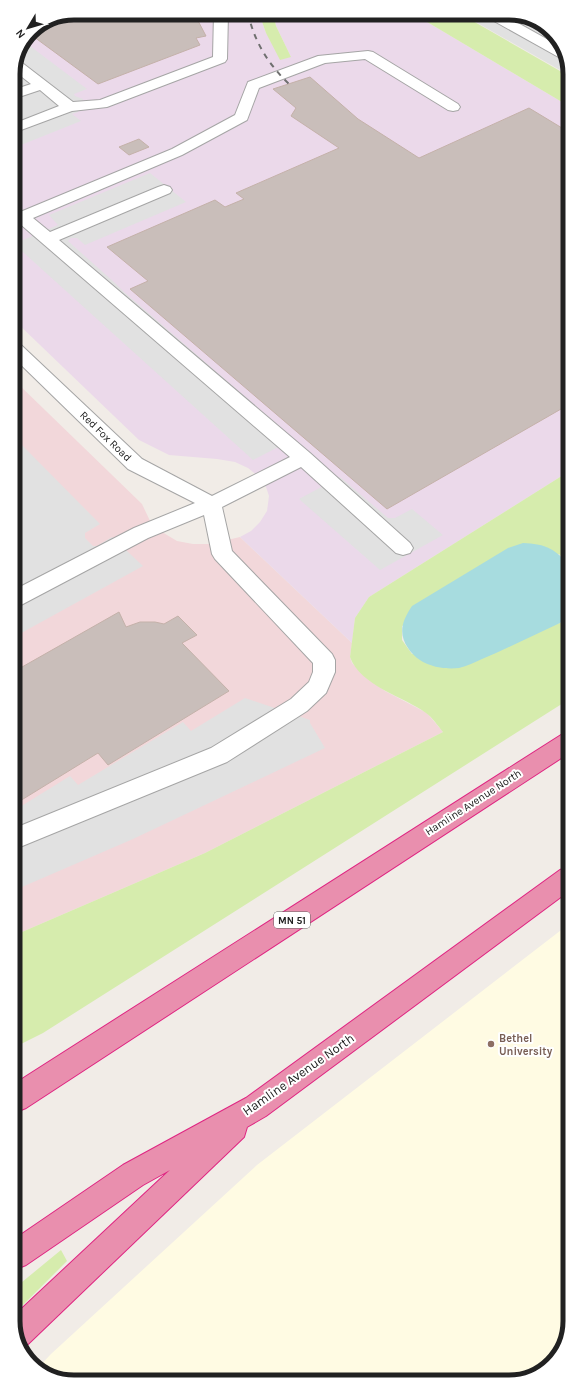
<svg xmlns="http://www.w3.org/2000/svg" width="583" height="1395" viewBox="0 0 583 1395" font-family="Karla,sans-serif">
<rect width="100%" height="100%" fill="#f1ece7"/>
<!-- commercial -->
<path fill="#f2d7da" d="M 14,380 L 142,504 L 151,523 L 162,532 L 177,541 L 193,544 L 210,544 L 240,537 L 352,643 L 350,657 L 352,663 L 366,677 L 385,691 L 427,713 L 443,732 L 205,853 L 15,935 Z"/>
<!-- industrial -->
<path fill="#ebd9ea" d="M 74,13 L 259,13 L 266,33 L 291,57 L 276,26 L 273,13 L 412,13 L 567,105 L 568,472 L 369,597 L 355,618 L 352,643 L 240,537 L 251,531 L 260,522 L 267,511 L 269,496 L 266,487 L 259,477 L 248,468 L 235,462 L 217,459 L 169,455 L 139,440 L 14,320 L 13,71 L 31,31 Z"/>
<!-- education -->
<path fill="#fffbe3" d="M 569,924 L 570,1321 L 557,1358 L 528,1379 L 70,1382 L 37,1369 L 51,1354 L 257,1165 Z"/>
<!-- grass -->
<path fill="#d6ecad" d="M 259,13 L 273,13 L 276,26 L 291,57 L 280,60 L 266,33 Z
M 412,13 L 459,13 L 567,75 L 567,105 Z
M 568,472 L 568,563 L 559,554 L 402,626 L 402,640 L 412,654 L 560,623 L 568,617 L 568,700 L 43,1033 L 15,1047 L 15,935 L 205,853 L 443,732 C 438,726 432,717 426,713 C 405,697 360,686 350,657 L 355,618 L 369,597 Z
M 61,1250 L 67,1261 L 16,1312 L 16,1287 Z"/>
<!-- parking -->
<path fill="#e1e1e1" d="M 460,13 L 513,13 L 546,26 L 554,36 L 552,38 L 557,41 L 567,55 L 567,74 Z
M 26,43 L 87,89 L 74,94 L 75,96 L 83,99 L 78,112 L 72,114 L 81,121 L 16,147 L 13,145 L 13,71 Z
M 150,173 L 186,202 L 85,245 L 77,238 L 71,238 L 68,241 L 115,283 L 124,292 L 294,439 L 253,460 L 14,244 L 58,225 L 49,215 Z
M 14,437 L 100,524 L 85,533 L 85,538 L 93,546 L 97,546 L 112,537 L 143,566 L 14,637 Z
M 340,477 L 388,518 L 395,518 L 412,509 L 443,535 L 380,570 L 299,499 Z
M 245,698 L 310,720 L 310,723 L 325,748 L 133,839 L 15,890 L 15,810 L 70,776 L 78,785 L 183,722 L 191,731 Z"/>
<!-- water -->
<path fill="#a7dcdf" d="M 523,543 C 545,544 553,548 568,563 L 568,617 L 560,623 C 534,635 508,648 482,659 C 475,662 467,666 459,668 C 440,670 419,665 408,648 C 398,633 402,621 412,606 L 508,548 Z"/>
<!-- building -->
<path fill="#c9beba" stroke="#c4b1a9" d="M 74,13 L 206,13 L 195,15 L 206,36 L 196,38 L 200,45 L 98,84 L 30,34 L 31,31 Z
M 310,77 L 358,119 L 419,158 L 529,108 L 567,131 L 568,405 L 387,509 L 130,289 L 148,281 L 107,247 L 215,200 L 225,207 L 244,199 L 236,193 L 339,148 L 291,116 L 296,108 L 273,89 Z
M 139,139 L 149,147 L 129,155 L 119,147 Z
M 119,612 L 126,627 L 140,622 L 155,622 L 164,624 L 178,616 L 197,635 L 182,643 L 229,691 L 108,765 L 98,753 L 15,804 L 15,671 Z"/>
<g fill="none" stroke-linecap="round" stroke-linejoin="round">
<defs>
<path id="minor" d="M 214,13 L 228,13 L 227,59 L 225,62 L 107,107 L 72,111 L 13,133 L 13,124 L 59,106 L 40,90 L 13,99 L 13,90 L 31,84 L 13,70 L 17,61 L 21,62 L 73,102 L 100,100 L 213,57 Z
M 483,13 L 500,13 L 561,47 L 567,55 L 567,60 L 562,59 L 485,16 Z
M 368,51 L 373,52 L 458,104 L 460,107 L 458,110 L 453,111 L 448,110 L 365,59 L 325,63 L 259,88 L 247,120 L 182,155 L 33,218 L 50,232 L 158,187 L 164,185 L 170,187 L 172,190 L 170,193 L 59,240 L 310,453 L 410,543 L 413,548 L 410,553 L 403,555 L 396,553 L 301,467 L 222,507 L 232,551 L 332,654 L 335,660 L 335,672 L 326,693 L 307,711 L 227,762 L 15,849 L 15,828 L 211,748 L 291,699 L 309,682 L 313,672 L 313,663 L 215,559 L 212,554 L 204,515 L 148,538 L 21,605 L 14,608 L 14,590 L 134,528 L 195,503 L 128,469 L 14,358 L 14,342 L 20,344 L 142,459 L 212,496 L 290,457 L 19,223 L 13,225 L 13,215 L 172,149 L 235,115 L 248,82 L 318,56 Z"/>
<path id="highway" d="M 569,732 L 569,753 L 26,1108 L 16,1112 L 16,1083 L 25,1077 L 561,735 Z
M 569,867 L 569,891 L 266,1116 L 247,1127 L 244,1137 L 27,1345 L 21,1347 L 16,1340 L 16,1314 L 170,1170 L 143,1185 L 26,1265 L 16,1269 L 16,1238 L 123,1165 L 246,1098 L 560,870 Z"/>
</defs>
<!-- minor casing -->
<use href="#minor" stroke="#a5a5a5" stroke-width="2"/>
<!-- highway casing -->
<use href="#highway" stroke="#df2582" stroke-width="2"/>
<!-- minor -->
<use href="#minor" fill="#fff" fill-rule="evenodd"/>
<!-- highway -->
<use href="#highway" fill="#e98fae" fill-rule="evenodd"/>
<!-- rail -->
<path stroke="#6f6f6f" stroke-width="2" stroke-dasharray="5.5 5.5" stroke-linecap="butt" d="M 248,13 C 254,41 268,64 289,84"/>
</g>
<!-- markers -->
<circle fill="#8d6e63" stroke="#fff" stroke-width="1.5" cx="491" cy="1044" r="4"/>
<g text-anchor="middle" stroke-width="4" stroke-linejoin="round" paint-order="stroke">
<!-- shield labels -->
<rect fill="#fff" stroke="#646464" stroke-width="1" x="274" y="912" width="36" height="16" rx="3"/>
<g font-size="10" font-weight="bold" fill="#212121">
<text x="292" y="924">MN 51</text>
</g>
<!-- street labels -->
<g font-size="11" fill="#212121" stroke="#fff">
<text transform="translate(106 436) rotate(44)" y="4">Red Fox Road</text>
<text transform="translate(473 802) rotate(-33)" y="4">Hamline Avenue North</text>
</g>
<!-- education labels -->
<g font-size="11" font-weight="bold" fill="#785e54" stroke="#fff" text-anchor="start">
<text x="499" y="1042">Bethel<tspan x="499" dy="13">University</tspan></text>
</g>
<!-- near-street labels -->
<g font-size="13" fill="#212121" stroke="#fff">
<text transform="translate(298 1074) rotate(-35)" y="5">Hamline Avenue North</text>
</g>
</g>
<!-- crop -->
<path d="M0 0H583V1395H0ZM74 20H509A54 54 0 0 1 563 74V1321A54 54 0 0 1 509 1375H74A54 54 0 0 1 20 1321V74A54 54 0 0 1 74 20Z" fill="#fff" fill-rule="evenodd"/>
<path fill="none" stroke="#212121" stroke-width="5" d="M74 20H509A54 54 0 0 1 563 74V1321A54 54 0 0 1 509 1375H74A54 54 0 0 1 20 1321V74A54 54 0 0 1 74 20Z"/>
<!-- north arrow -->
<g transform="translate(28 28) rotate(232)" stroke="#ffffff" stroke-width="3" paint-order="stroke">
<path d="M0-3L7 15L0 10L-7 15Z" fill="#212121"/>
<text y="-6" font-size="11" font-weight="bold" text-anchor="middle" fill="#212121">N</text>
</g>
</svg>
